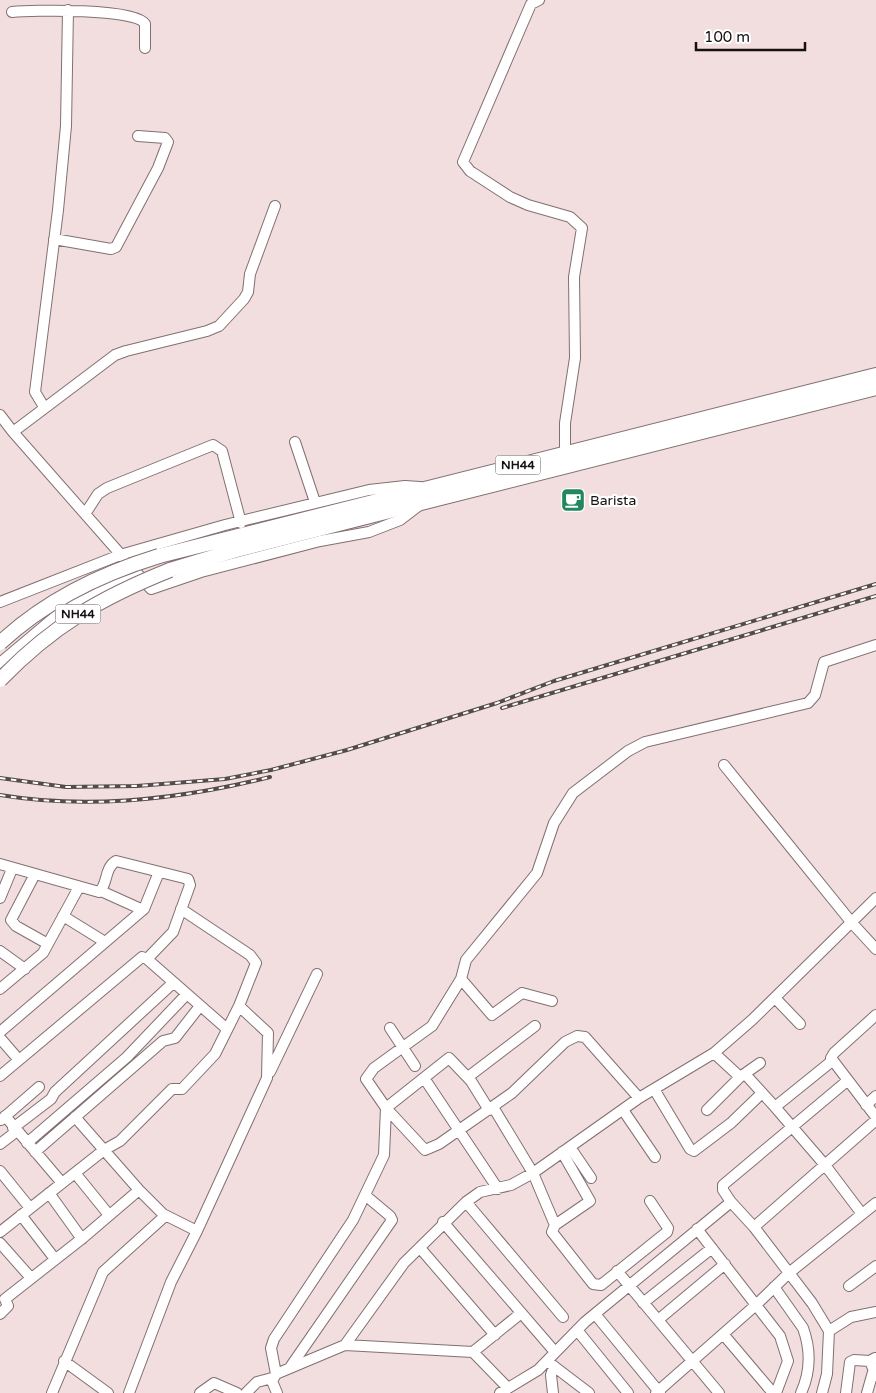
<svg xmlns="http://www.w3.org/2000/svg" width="876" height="1393" viewBox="0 0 876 1393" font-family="'Varela Round',sans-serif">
<rect width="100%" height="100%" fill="#f2dede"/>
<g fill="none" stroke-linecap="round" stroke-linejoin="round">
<defs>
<path id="minor" d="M 539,0 L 531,4 L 463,162 L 470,171 L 510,197 L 528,205 L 570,217 L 582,228 L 574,277 L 575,358 L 565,423 L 565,453
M 12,12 C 32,10 137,8 145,24 L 145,48
M 54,239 L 111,249 L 116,247 L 158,168 L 168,142 L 165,138 L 138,136
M 44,407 L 35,392 L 58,210 L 66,126 L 68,10
M 0,415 L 13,432 L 151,589 L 201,572 L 320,541 L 369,532 L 400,520 L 421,504
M 13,432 L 115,355 L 126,351 L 207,331 L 219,326 L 244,299 L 248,292 L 250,274 L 275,206
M 295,442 L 315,502
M 85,514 L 98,494 L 107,488 L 213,445 L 222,451 L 241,523
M 0,602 L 120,555 L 225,525 L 369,490 L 405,486 L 420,487
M 0,663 L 69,605 L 135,572
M 724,765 L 852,923 L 876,949
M 0,864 L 99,892 C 108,885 104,868 116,861 L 188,879 L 190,885 L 173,932 L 147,959
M 35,874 L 11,920 L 16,926 L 48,944
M 101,891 L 143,910
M 0,898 L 12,869
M 63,916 L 105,942
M 0,951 L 25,969
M 461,979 L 432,1026 L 374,1068 L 366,1079 L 386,1108 L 425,1150 L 439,1144 L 512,1093 L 565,1042 L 577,1036 L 585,1037 L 639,1098
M 0,989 L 43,953 L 79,887
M 775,998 L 800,1024
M 552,1001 L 522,993 L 492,1015 L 461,979 L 466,960 L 537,873 L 554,823 L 573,793 L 628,751 L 645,742 L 808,703 L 815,695 L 824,662 L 876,645
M 876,1015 L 834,1053 L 831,1058 L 876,1117
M 390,1028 L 415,1066
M 0,1032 L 144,909 L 159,872
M 0,1038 L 19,1060
M 714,1053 L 740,1077
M 832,1061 L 775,1107 L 825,1165 L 862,1214
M 270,1072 L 317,974
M 745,1074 L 775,1107
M 0,1076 L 142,957 L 147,959 L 227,1029
M 468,1077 L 535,1026
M 424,1078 L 498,1189
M 654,1089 L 690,1149 L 694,1151 L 731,1123 L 762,1093
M 866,1105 L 876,1096
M 493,1107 L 533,1173 L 555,1225 L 552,1232 L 593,1284 L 601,1285 L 667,1232 L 668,1228 L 650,1201
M 623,1110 L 655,1157
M 707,1110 L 740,1077 L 760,1063
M 5,1116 L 62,1183
M 1,1120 L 39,1087
M 13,1128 L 51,1099 L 55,1092 L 173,983
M 27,1143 L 127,1057 L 186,995
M 0,1144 L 17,1131
M 570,1147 L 591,1178
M 35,1152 L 163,1041 L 175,1038 L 200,1006
M 0,1171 L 30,1208
M 75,1173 L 109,1215
M 139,1190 L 163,1214 L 197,1231
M 49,1193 L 82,1239
M 466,1202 L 563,1317
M 731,1202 L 754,1227
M 21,1215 L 55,1259
M 443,1222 L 555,1352
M 555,1225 L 590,1201 L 562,1152
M 697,1229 L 780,1336 L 788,1361 L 776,1393
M 0,1232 L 104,1150 L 120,1141 L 172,1089 L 182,1089 L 215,1054 L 239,1006 L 256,963 L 250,955 L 181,909
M 0,1243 L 31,1278
M 420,1248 L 495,1335
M 617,1271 L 719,1393
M 849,1286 L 876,1266
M 774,1287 L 803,1328 C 811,1350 811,1371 801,1393
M 643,1303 L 712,1248
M 0,1314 L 8,1306 L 5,1299 L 84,1237 L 139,1190 L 75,1117
M 595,1314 L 660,1393
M 658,1320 L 725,1264
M 577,1330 L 628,1393
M 829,1331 L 851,1317 L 876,1312
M 723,1334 L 773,1393
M 345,1345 L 404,1263 L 466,1202 L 480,1192 L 511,1185 L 533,1173 L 639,1098 L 714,1053 L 752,1020 L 876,898
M 473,1352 L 520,1314
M 875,1358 L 870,1361 L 876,1376
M 64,1361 L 108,1393
M 547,1361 L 589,1393
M 291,1366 L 392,1220 L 390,1216 L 365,1195
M 276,1374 L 271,1348 L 274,1339 L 353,1220 L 384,1155 L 386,1108 L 449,1058 L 471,1081 L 489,1110
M 52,1393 L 103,1272 L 165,1216
M 129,1393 L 171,1282 L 197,1231 L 267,1078 L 268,1033 L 239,1006
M 200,1393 L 214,1383 L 237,1393
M 246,1393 L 257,1382 L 272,1378
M 277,1393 L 272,1381 L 276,1374 L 345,1345 L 473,1352 L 508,1388
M 500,1393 L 538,1370 L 585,1322 L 731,1202 L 723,1190 L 723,1185 L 847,1081
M 553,1393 L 551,1375 L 554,1366
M 656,1393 L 757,1304 L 789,1273 L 876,1203
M 822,1393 L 827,1374 L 829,1331 L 812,1303 L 754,1227 L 876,1120
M 846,1393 L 850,1362 L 854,1360 L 870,1361
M 867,1393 L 873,1372"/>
<path id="highway" d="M 159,556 L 876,375
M 170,570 L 233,551 L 425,502 L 876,388"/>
</defs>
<!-- minor casing -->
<use href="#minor" stroke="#827071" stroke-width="12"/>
<!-- highway casing -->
<use href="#highway" stroke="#827071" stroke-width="16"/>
<!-- minor -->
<use href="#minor" stroke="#fff" stroke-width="10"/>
<!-- highway -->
<use href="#highway" stroke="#fff" stroke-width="14"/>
<defs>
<path id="rail" d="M 502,708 L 876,596
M 0,778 L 66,787 L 137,786 L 225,779 L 271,770 L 347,750 L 497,703 L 554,681 L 876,584
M 0,795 C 90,810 182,799 270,777"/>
</defs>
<!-- rail casing -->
<use href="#rail" stroke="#554b4b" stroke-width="4"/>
<!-- rail -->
<use href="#rail" stroke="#fff" stroke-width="2" stroke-dasharray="5.5" stroke-linecap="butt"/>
<defs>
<path id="highway-bridge" d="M 0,643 C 45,601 100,574 159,556
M 0,680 C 52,626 100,598 170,570"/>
</defs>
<!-- highway-bridge casing -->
<use href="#highway-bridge" stroke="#827071" stroke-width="16" stroke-linecap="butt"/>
<!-- highway-bridge -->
<use href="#highway-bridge" stroke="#fff" stroke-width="14"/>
</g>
<!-- icons -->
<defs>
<symbol id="cafe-square" viewBox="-11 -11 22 22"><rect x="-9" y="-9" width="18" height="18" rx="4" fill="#22865f" stroke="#fff"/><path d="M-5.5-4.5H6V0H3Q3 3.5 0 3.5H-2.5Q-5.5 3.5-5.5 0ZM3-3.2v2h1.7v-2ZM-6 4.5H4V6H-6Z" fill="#fff"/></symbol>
</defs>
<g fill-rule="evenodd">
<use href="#cafe-square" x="559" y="486" width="28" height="28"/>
</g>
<g text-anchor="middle" stroke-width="4.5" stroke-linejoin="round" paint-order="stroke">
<!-- shield labels -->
<g fill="#fff" stroke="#5d5858" stroke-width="1">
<rect x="495.5" y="455.5" width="45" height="19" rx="4"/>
<rect x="55.5" y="604.5" width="45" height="19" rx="4"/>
</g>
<g font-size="12" font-weight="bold" fill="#171011">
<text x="518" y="469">NH44</text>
<text x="78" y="618">NH44</text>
</g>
<!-- poi labels -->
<g font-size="14" fill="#171011" stroke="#fff" text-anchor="start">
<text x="590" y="505">Barista</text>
</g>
</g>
<!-- scale -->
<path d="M696 42v8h109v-8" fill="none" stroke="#171011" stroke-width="2.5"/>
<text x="704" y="42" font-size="15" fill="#171011" stroke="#ffffff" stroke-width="4" paint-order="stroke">100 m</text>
</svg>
